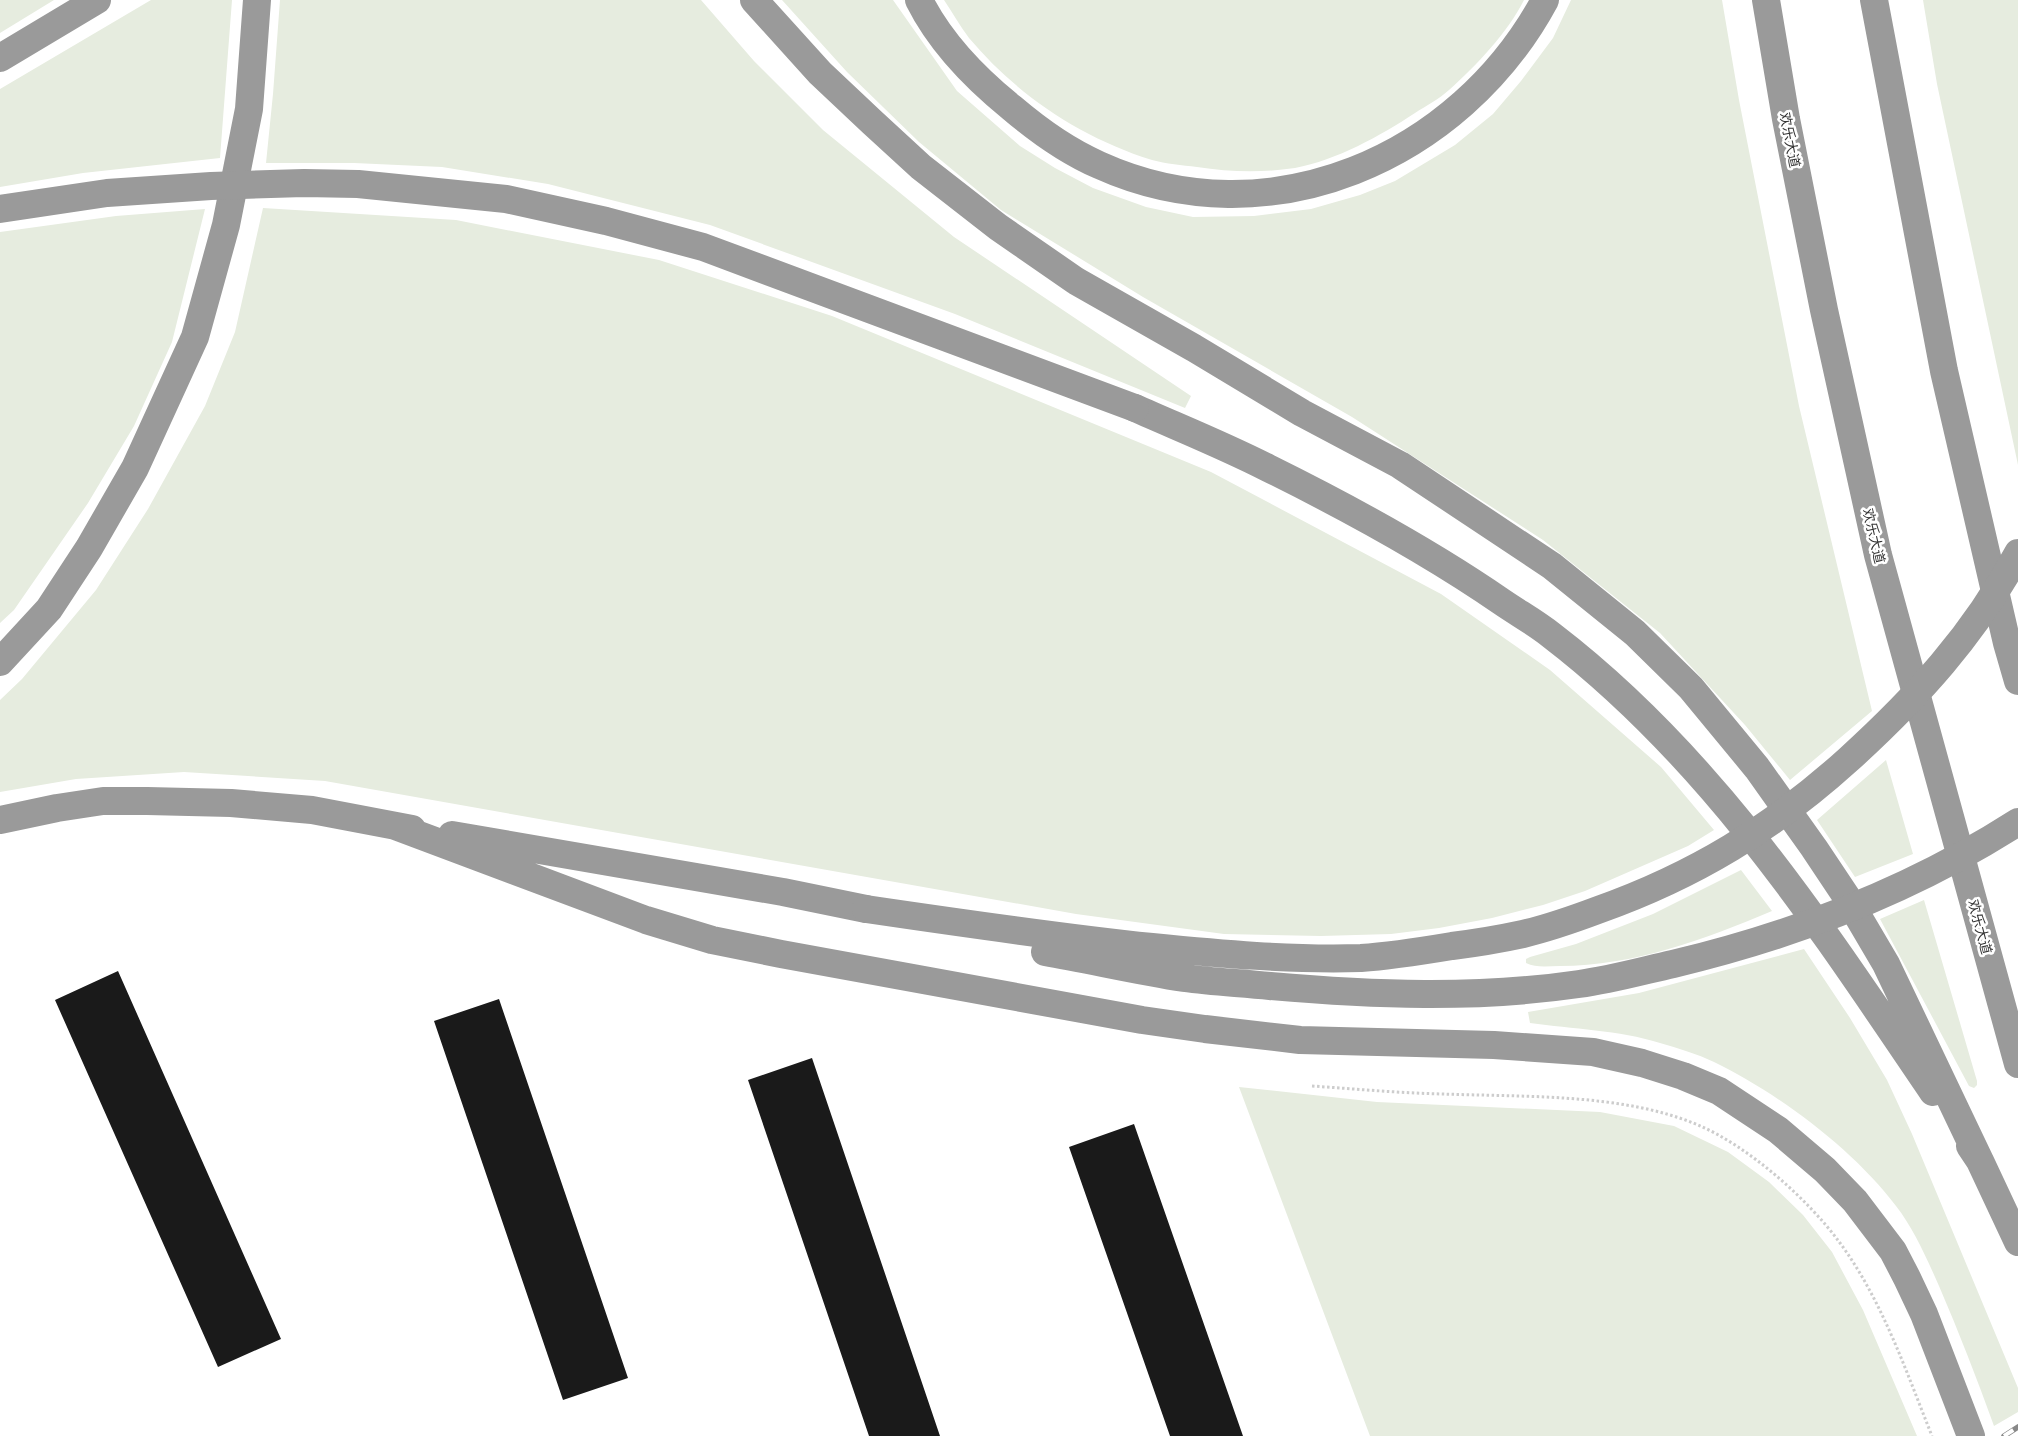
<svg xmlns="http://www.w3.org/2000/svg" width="2018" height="1436" viewBox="0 0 2018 1436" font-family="Helvetica,'Noto Sans SC',sans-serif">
<rect width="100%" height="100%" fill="#fff"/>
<!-- green -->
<path fill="#e6ecdf" d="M 0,0 L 54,0 L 0,33 Z
M 151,0 L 232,0 L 220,158 L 83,173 L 0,187 L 0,89 Z
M 280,0 L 701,0 L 754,61 L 823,130 L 954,237 L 1191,396 L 1185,408 L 955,314 L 710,225 L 548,184 L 442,167 L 354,163 L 266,163 L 273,94 Z
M 782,0 L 893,0 L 957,91 L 1020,146 L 1055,168 L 1093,188 L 1146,207 L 1193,217 L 1254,216 L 1311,209 L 1360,195 L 1395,181 L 1455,145 L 1493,114 L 1521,81 L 1553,38 L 1571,0 L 1722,0 L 1739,100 L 1799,406 L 1872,711 L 1790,780 L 1745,725 L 1660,633 L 1543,540 L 1352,417 L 1143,297 L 1001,210 L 919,142 L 847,72 Z
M 944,0 L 1524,0 C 1508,32 1476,66 1449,90 C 1439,99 1426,106 1415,113 C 1380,136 1337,160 1295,168 C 1262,173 1229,172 1197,167 C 1182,165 1166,164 1152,160 C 1080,137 1018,96 969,38 C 960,26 952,12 944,0 Z
M 1923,0 L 2018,0 L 2018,465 L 1937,84 Z
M 263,208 L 456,220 L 659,260 L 832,316 L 1211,472 L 1441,594 L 1550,670 L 1661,767 L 1714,830 L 1688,846 L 1585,891 L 1543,905 L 1492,918 L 1439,928 L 1391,934 L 1321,936 L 1224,934 L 1076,914 L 325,781 L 184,772 L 76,779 L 0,792 L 0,700 L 22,679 L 96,590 L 148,509 L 205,406 L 235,332 Z
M 205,209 L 172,342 L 134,426 L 88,503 L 14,610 L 0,623 L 0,232 L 116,216 Z
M 1886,760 L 1913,854 L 1855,877 L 1817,820 Z
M 1741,870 L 1772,911 C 1705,939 1634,966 1560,966 C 1548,966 1536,968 1526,963 L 1526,959 L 1530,957 L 1576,944 L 1653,914 Z
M 1924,900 L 1977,1081 L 1977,1085 L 1974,1088 L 1969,1086 L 1880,919 Z
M 1804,949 L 1850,1018 L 1887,1080 L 1912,1134 L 2018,1388 L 2018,1412 L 1994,1426 C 1977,1379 1959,1332 1939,1286 C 1927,1259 1914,1229 1896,1206 C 1853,1149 1778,1093 1714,1062 C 1697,1054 1678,1048 1660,1043 C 1619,1030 1572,1029 1530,1023 L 1528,1012 L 1639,993 Z
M 1239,1087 L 1377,1102 L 1600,1112 L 1674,1126 L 1728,1152 L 1769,1182 L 1803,1215 L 1832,1252 L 1863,1310 L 1917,1436 L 1370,1436 Z"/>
<!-- building -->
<path fill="#1a1a1a" d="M 118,971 L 281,1339 L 218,1367 L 55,1000 Z
M 499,999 L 628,1378 L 563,1400 L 434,1021 Z
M 812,1058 L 940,1436 L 869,1436 L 748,1080 Z
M 1134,1124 L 1243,1436 L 1170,1436 L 1069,1147 Z"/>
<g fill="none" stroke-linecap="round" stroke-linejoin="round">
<!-- path -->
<path stroke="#cdcdcd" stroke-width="3" stroke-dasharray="2.5 2.5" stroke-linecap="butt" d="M 1312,1086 C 1356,1089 1399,1093 1443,1094 C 1523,1097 1623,1093 1698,1125 C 1748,1146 1808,1199 1840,1243 C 1882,1300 1906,1371 1932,1436"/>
<!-- highway -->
<path stroke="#9a9a9a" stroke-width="28" d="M 754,0 L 820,73 L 872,122 L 921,167 L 998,227 L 1076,281 L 1194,348 L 1302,413 L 1400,465 L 1552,566 L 1635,633 L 1691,688 L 1757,768 L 1814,848 L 1846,896 L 1886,964 L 1980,1161
M 919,0 C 940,42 976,79 1012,108 C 1039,131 1067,151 1099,165 C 1269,242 1460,158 1545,0
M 1766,0 L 1786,119 L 1824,310 L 1878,555 L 2018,1064
M 1874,0 L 1944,371 L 2007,643 L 2018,681
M 0,58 L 97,0
M 1135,408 C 1180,428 1225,446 1268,468 C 1349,508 1428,551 1502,602 C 1518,613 1536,623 1551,635 C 1713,759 1820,926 1933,1092
M 0,662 L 49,609 L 89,548 L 135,468 L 195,337 L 226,225 L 249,109 L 257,0
M 0,820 L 57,808 L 103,801 L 147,801 L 231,803 L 312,810 L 412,829
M 395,826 L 646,920 L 712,940 L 781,954 L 1142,1020 L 1205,1029 L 1300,1040 L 1494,1045 L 1593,1052 L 1642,1063 L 1683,1076 L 1719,1091 L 1778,1130 L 1825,1170 L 1855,1201 L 1893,1251 L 1907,1278 L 1924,1314 L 1971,1436
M 452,835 L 783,892 L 866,909
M 1970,1146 L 1980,1161 L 2018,1242"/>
<defs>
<path id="rail" d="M 2004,1436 L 2018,1427"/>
</defs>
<!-- rail casing -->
<use href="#rail" stroke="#888" stroke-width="5.5"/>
<!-- rail -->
<use href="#rail" stroke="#fff" stroke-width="4" stroke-dasharray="11" stroke-linecap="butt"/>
<!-- highway-bridge -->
<path stroke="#9a9a9a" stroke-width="28" d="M 0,209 L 107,193 L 211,186 L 304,183 L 358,184 L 506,199 L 606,221 L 703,247 L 1135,408
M 866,909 C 961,923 1056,937 1152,947 C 1221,954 1291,960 1361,958 C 1392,956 1422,951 1452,946 C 1476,943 1500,939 1523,934 C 1548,928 1574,919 1598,910 C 1694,876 1773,828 1849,759 C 1917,697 1974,635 2018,553
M 1045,952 C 1091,960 1138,971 1184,978 C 1213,982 1242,983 1270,986 C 1372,995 1477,999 1579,984 C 1610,980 1642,971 1673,964 C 1795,935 1912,890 2018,822"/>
</g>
<g text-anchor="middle" stroke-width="5" stroke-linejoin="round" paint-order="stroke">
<!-- street labels -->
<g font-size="14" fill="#333" stroke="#fff">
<text transform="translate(1790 140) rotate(79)" y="5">欢乐大道</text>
<text transform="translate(1874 536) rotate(77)" y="5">欢乐大道</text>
<text transform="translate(1980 927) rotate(75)" y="5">欢乐大道</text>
</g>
</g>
</svg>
